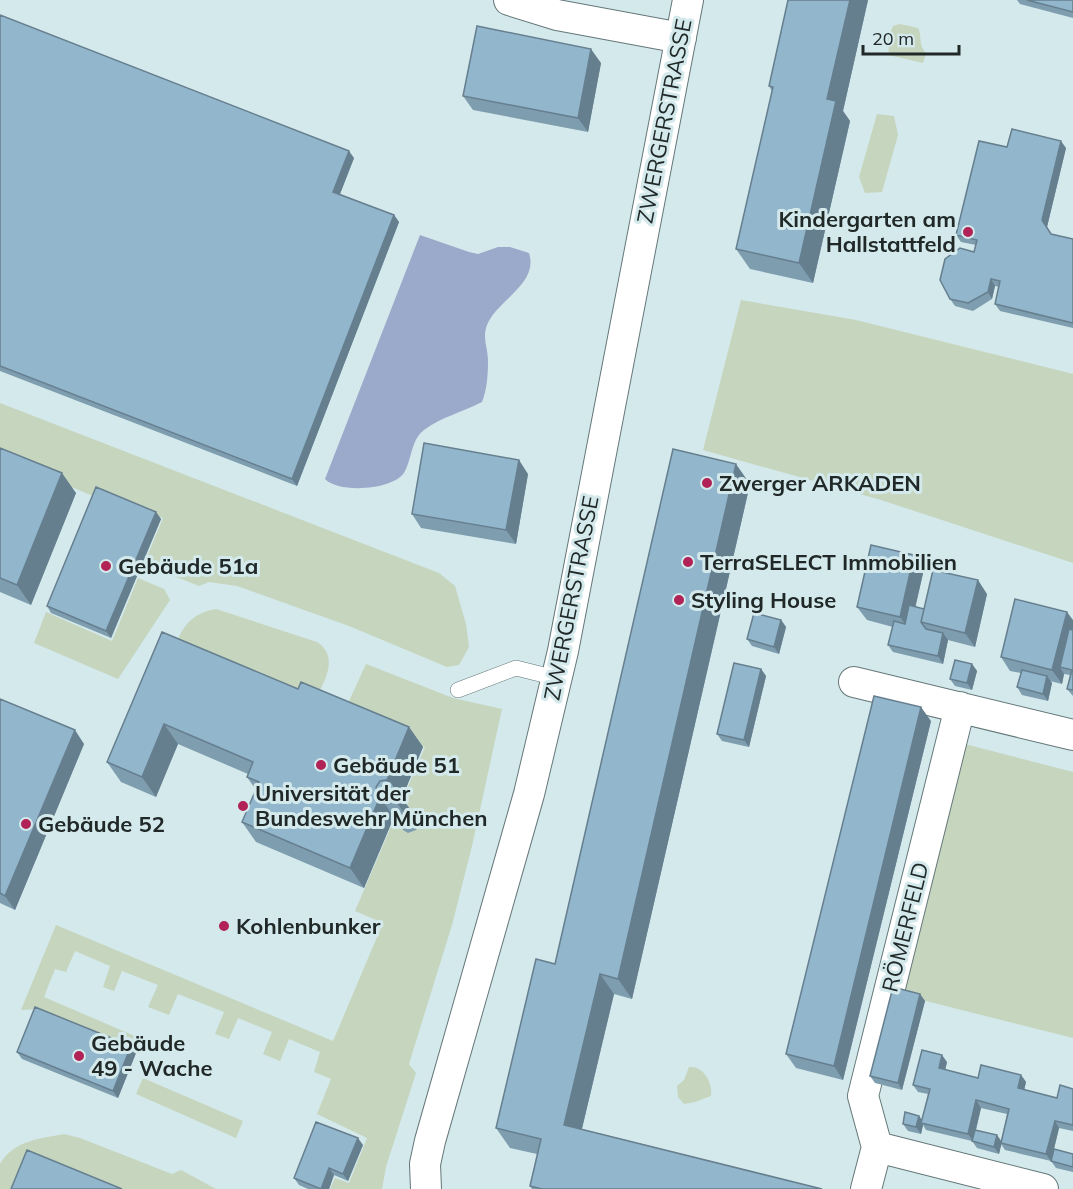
<svg xmlns="http://www.w3.org/2000/svg" width="1073" height="1189" viewBox="0 0 1073 1189" font-family="Mulish,sans-serif">
<rect width="100%" height="100%" fill="#d4e9eb"/>
<!-- green -->
<path fill="#c6d5be" d="M 900,24 L 918,28 C 923,38 917,42 926,53 L 923,63 L 889,55 L 888,37 L 893,26 Z
M 877,114 L 894,116 L 898,135 L 882,192 L 865,193 L 859,177 Z
M 741,300 L 856,320 L 1073,374 L 1073,563 L 881,500 L 703,450 Z
M 0,403 L 439,573 L 455,586 L 466,624 L 469,647 L 459,665 L 447,667 L 349,626 L 237,586 L 209,582 L 199,586 L 144,564 L 163,518 L 97,490 L 93,496 L 0,457 Z
M 138,578 L 164,589 L 170,600 L 118,679 L 34,643 L 46,612 L 112,641 Z
M 216,609 L 317,642 C 340,657 324,682 315,700 L 174,650 C 181,628 191,613 216,609 Z
M 366,664 L 453,698 L 502,709 L 472,846 L 452,925 L 409,1064 L 416,1073 L 386,1167 L 382,1189 L 330,1189 L 335,1178 L 349,1183 L 367,1138 L 317,1114 L 331,1079 L 314,1072 L 320,1052 L 289,1039 L 280,1061 L 263,1054 L 272,1032 L 238,1018 L 229,1039 L 215,1034 L 224,1012 L 178,994 L 169,1015 L 148,1007 L 158,985 L 122,971 L 114,991 L 103,987 L 110,966 L 75,951 L 66,972 L 55,969 L 44,997 L 137,1037 L 132,1050 L 37,1009 L 21,1010 L 56,925 L 333,1041 L 383,923 L 355,911 L 425,747 L 344,712 Z
M 961,743 L 1073,772 L 1073,1038 L 898,994 Z
M 689,1067 C 704,1066 713,1083 711,1096 L 695,1102 L 684,1104 L 678,1097 L 677,1086 L 684,1080 Z
M 143,1078 L 243,1121 L 236,1138 L 136,1094 Z
M 64,1134 L 80,1138 L 172,1174 L 181,1170 L 216,1189 L 0,1189 L 0,1164 C 14,1140 39,1139 64,1134 Z"/>
<!-- water -->
<path fill="#9ba9ca" d="M 420,235 L 469,252 L 478,254 L 498,247 L 510,247 L 529,253 C 539,284 497,300 487,325 C 482,338 488,348 488,361 C 488,374 487,390 482,402 C 463,412 441,417 424,430 C 411,440 412,458 405,471 C 396,490 339,494 325,479 Z"/>
<g fill="none" stroke-linecap="round" stroke-linejoin="round">
<defs>
<path id="service" d="M 458,690 L 516,668 L 556,678"/>
<path id="minor" d="M 509,0 L 557,15 L 681,38
M 854,682 L 1073,735
M 877,1147 L 1043,1189
M 426,1189 L 425,1164 L 430,1141 L 529,794 L 563,651 L 688,0
M 866,1189 L 877,1147 L 863,1096 L 960,707"/>
</defs>
<!-- service casing -->
<use href="#service" stroke="#657779" stroke-width="16"/>
<!-- minor casing -->
<use href="#minor" stroke="#657779" stroke-width="32"/>
<!-- service -->
<use href="#service" stroke="#fff" stroke-width="15"/>
<!-- minor -->
<use href="#minor" stroke="#fff" stroke-width="30"/>
</g>
<!-- wall -->
<path fill="#7e9daf" fill-rule="evenodd" d="M 788,0 L 868,0 L 843,111 L 850,121 L 813,283 L 750,269 L 736,249 L 772,91 L 769,86 Z
M 1017,0 L 1073,0 L 1073,18 L 1020,4 Z
M 0,15 L 354,158 L 340,194 L 394,215 L 399,222 L 297,486 L 0,371 Z
M 601,63 L 588,132 L 473,110 L 463,96 Z
M 1007,147 L 1066,148 L 1047,227 L 1051,234 L 1073,239 L 1073,328 L 1000,311 L 995,304 L 999,287 L 995,286 L 992,299 L 973,311 L 955,306 L 950,299 L 974,252 L 976,245 L 961,242 L 956,235 Z
M 0,448 L 76,493 L 31,605 L 0,592 Z
M 528,474 L 516,544 L 421,528 L 412,514 Z
M 750,484 L 632,999 L 614,994 L 582,1129 L 822,1189 L 532,1189 L 530,1186 L 537,1154 L 510,1148 L 496,1128 L 555,964 Z
M 156,512 L 161,519 L 111,638 L 51,613 L 47,606 Z
M 924,569 L 915,607 L 924,609 L 987,594 L 975,647 L 948,640 L 943,664 L 893,652 L 888,645 L 893,627 L 867,620 L 857,607 Z
M 781,620 L 786,627 L 779,654 L 752,646 L 747,639 Z
M 1073,620 L 1073,696 L 1067,689 L 1070,675 L 1064,674 L 1062,684 L 1050,681 L 1052,683 L 1048,701 L 1022,695 L 1017,687 L 1021,673 L 1010,671 L 1001,657 Z
M 162,632 L 298,689 L 409,727 L 423,747 L 402,798 L 419,822 L 416,830 L 408,833 L 403,830 L 394,817 L 364,888 L 256,842 L 242,822 L 256,790 L 247,777 L 248,774 L 178,744 L 156,797 L 121,782 L 107,762 Z
M 972,664 L 977,671 L 972,690 L 955,686 L 950,679 Z
M 761,669 L 766,676 L 749,747 L 722,741 L 717,734 Z
M 0,699 L 84,744 L 15,910 L 0,903 Z
M 931,721 L 843,1080 L 796,1068 L 786,1054 Z
M 920,994 L 925,1001 L 902,1090 L 875,1083 L 870,1076 Z
M 131,1046 L 136,1053 L 118,1098 L 22,1059 L 17,1052 Z
M 947,1062 L 945,1070 L 978,1078 L 1021,1075 L 1026,1082 L 1024,1090 L 1057,1098 L 1073,1089 L 1073,1131 L 1059,1128 L 1054,1149 L 1073,1154 L 1073,1172 L 1056,1168 L 1051,1161 L 1005,1150 L 1001,1144 L 999,1154 L 977,1148 L 972,1141 L 926,1130 L 923,1125 L 921,1134 L 908,1131 L 903,1124 L 919,1116 L 922,1120 L 928,1094 L 918,1092 L 913,1085 ZM 981,1108 L 1007,1114 L 1001,1141 L 976,1130 Z
M 363,1145 L 348,1181 L 334,1175 L 329,1189 L 308,1189 L 299,1185 L 294,1178 Z"/>
<!-- shaded-wall -->
<path fill="#667f8f" d="M 850,0 L 868,0 L 843,111 L 850,121 L 813,283 L 799,263 L 827,99 Z
M 591,49 L 601,63 L 588,132 L 578,118 Z
M 1061,141 L 1066,148 L 1047,227 L 1042,220 Z
M 349,151 L 354,158 L 338,199 L 333,192 Z
M 394,215 L 399,222 L 297,486 L 292,479 Z
M 991,279 L 995,286 L 992,299 L 988,292 Z
M 519,460 L 528,474 L 516,544 L 506,530 Z
M 736,464 L 750,484 L 632,999 L 618,979 Z
M 62,473 L 76,493 L 31,605 L 17,585 Z
M 156,512 L 161,519 L 111,638 L 106,631 Z
M 914,555 L 924,569 L 910,631 L 900,617 Z
M 978,580 L 987,594 L 975,647 L 965,633 Z
M 1067,612 L 1073,620 L 1073,640 L 1060,667 L 1064,674 L 1062,684 L 1052,670 Z
M 781,620 L 786,627 L 779,654 L 774,647 Z
M 943,633 L 948,640 L 943,664 L 938,656 Z
M 972,664 L 977,671 L 972,690 L 967,683 Z
M 761,669 L 766,676 L 749,747 L 744,740 Z
M 1047,676 L 1052,683 L 1048,701 L 1043,694 Z
M 921,707 L 931,721 L 843,1080 L 834,1066 Z
M 164,724 L 178,744 L 156,797 L 142,777 Z
M 409,727 L 423,747 L 402,798 L 419,822 L 416,830 L 392,796 L 380,797 Z
M 75,730 L 84,744 L 15,910 L 5,896 Z
M 380,797 L 394,817 L 364,888 L 350,868 Z
M 600,974 L 614,994 L 578,1145 L 564,1125 Z
M 920,994 L 925,1001 L 902,1090 L 898,1083 Z
M 131,1046 L 136,1053 L 118,1098 L 113,1091 Z
M 942,1055 L 947,1062 L 944,1075 L 939,1068 Z
M 1021,1075 L 1026,1082 L 1023,1095 L 1018,1088 Z
M 976,1100 L 981,1108 L 973,1141 L 968,1134 Z
M 919,1116 L 924,1123 L 921,1123 L 923,1125 L 921,1134 L 916,1127 Z
M 1055,1121 L 1059,1128 L 1051,1161 L 1046,1154 Z
M 997,1135 L 1002,1142 L 999,1154 L 994,1147 Z
M 358,1138 L 363,1145 L 348,1181 L 343,1174 Z
M 329,1168 L 334,1175 L 329,1189 L 321,1189 Z"/>
<!-- building -->
<path fill="#92b6cc" stroke="#667f8f" stroke-width="1.5" d="M 788,0 L 850,0 L 827,99 L 836,101 L 799,263 L 736,249 L 773,87 L 769,86 Z
M 1027,0 L 1073,0 L 1073,12 Z
M 0,15 L 349,151 L 333,192 L 394,215 L 292,479 L 0,366 Z
M 477,26 L 591,49 L 578,118 L 463,96 Z
M 1012,129 L 1061,141 L 1042,220 L 1051,234 L 1073,239 L 1073,323 L 995,304 L 1000,281 L 991,279 L 988,292 L 968,303 L 950,299 L 940,280 L 945,259 L 960,248 L 974,252 L 977,240 L 956,235 L 979,141 L 1007,147 Z
M 424,443 L 519,460 L 506,530 L 412,514 Z
M 0,448 L 62,473 L 17,585 L 0,578 Z
M 673,449 L 736,464 L 618,979 L 600,974 L 564,1125 L 822,1189 L 542,1189 L 530,1186 L 541,1139 L 496,1128 L 536,959 L 555,964 Z
M 96,487 L 156,512 L 106,631 L 47,606 Z
M 871,545 L 914,555 L 900,617 L 857,607 Z
M 933,570 L 978,580 L 965,633 L 921,622 Z
M 1015,599 L 1067,612 L 1052,670 L 1001,657 Z
M 909,605 L 924,609 L 921,622 L 926,629 L 943,633 L 938,656 L 888,645 L 894,621 L 905,624 Z
M 754,613 L 781,620 L 774,647 L 747,639 Z
M 1069,629 L 1073,630 L 1073,690 L 1067,689 L 1072,670 L 1060,667 Z
M 162,632 L 298,689 L 301,682 L 409,727 L 387,780 L 380,781 L 376,787 L 380,797 L 350,868 L 242,822 L 259,782 L 247,777 L 253,762 L 164,724 L 142,777 L 107,762 Z
M 955,660 L 972,664 L 967,683 L 950,679 Z
M 734,663 L 761,669 L 744,740 L 717,734 Z
M 1022,670 L 1047,676 L 1043,694 L 1017,687 Z
M 874,696 L 921,707 L 834,1066 L 786,1054 Z
M 0,699 L 75,730 L 5,896 L 0,893 Z
M 386,780 L 392,783 L 394,787 L 392,796 L 384,799 L 379,796 L 376,787 L 380,781 Z
M 893,987 L 920,994 L 898,1083 L 870,1076 Z
M 35,1007 L 131,1046 L 113,1091 L 17,1052 Z
M 922,1050 L 942,1055 L 939,1068 L 978,1078 L 981,1065 L 1021,1075 L 1018,1088 L 1057,1098 L 1060,1085 L 1073,1089 L 1073,1125 L 1055,1121 L 1046,1154 L 1001,1143 L 1009,1109 L 976,1100 L 968,1134 L 921,1123 L 930,1089 L 913,1085 Z
M 905,1112 L 919,1116 L 916,1127 L 903,1124 Z
M 316,1122 L 358,1138 L 343,1174 L 329,1168 L 321,1189 L 294,1178 Z
M 975,1130 L 997,1135 L 994,1147 L 972,1141 Z
M 1054,1149 L 1073,1154 L 1073,1167 L 1051,1161 Z
M 27,1150 L 122,1189 L 11,1189 Z"/>
<!-- markers -->
<g fill="#b12256" stroke="#d4e9eb" stroke-width="2">
<circle cx="968" cy="232" r="6"/>
<circle cx="707" cy="483" r="6"/>
<circle cx="688" cy="562" r="6"/>
<circle cx="106" cy="566" r="6"/>
<circle cx="679" cy="600" r="6"/>
<circle cx="321" cy="765" r="6"/>
<circle cx="243" cy="806" r="6"/>
<circle cx="26" cy="824" r="6"/>
<circle cx="224" cy="926" r="6"/>
<circle cx="79" cy="1056" r="6"/>
</g>
<g text-anchor="middle" stroke-width="6" stroke-linejoin="round" paint-order="stroke">
<!-- street labels -->
<g font-size="22" fill="#202828" stroke="#d4e9eb">
<text transform="translate(664 121) rotate(-79)" y="8">ZWERGERSTRASSE</text>
<text transform="translate(571 598) rotate(-79)" y="8">ZWERGERSTRASSE</text>
<text transform="translate(905 927) rotate(-76)" y="8">RÖMERFELD</text>
</g>
<!-- poi labels -->
<g font-size="22" font-weight="bold" fill="#202828" stroke="#d4e9eb" text-anchor="start">
<text x="956" y="227" text-anchor="end">Kindergarten am<tspan x="956" dy="25">Hallstattfeld</tspan></text>
<text x="719" y="491">Zwerger ARKADEN</text>
<text x="700" y="570">TerraSELECT Immobilien</text>
<text x="118" y="574">Gebäude 51a</text>
<text x="691" y="608">Styling House</text>
<text x="333" y="773">Gebäude 51</text>
<text x="255" y="801">Universität der<tspan x="255" dy="25">Bundeswehr München</tspan></text>
<text x="38" y="832">Gebäude 52</text>
<text x="236" y="934">Kohlenbunker</text>
<text x="91" y="1051">Gebäude<tspan x="91" dy="25">49 - Wache</tspan></text>
</g>
</g>
<!-- scale -->
<path d="M863 45v9h96v-9" fill="none" stroke="#202828" stroke-width="3"/>
<text x="872" y="45" font-size="18" fill="#202828" stroke="#d4e9eb" stroke-width="4.5" paint-order="stroke">20 m</text>
</svg>
